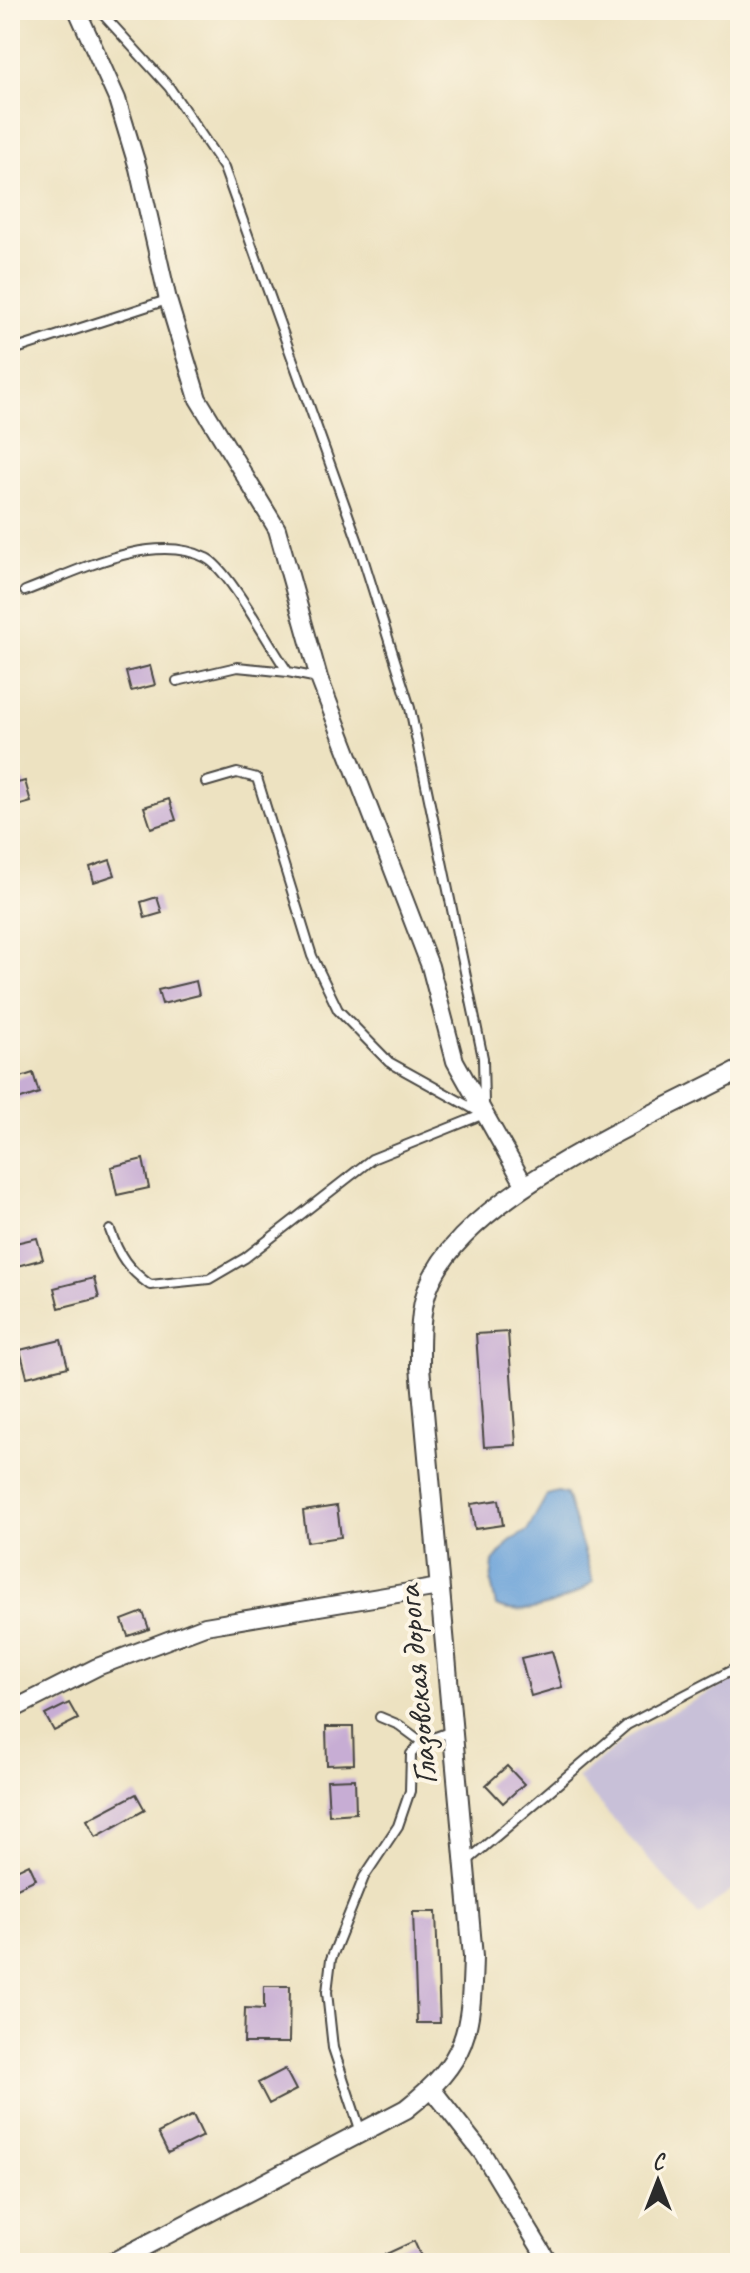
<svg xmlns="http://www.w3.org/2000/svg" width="750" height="2273" viewBox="0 0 750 2273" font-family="Caveat,sans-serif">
<rect width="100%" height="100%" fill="#fcf5e5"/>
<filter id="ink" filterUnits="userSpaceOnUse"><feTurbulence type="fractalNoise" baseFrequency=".0125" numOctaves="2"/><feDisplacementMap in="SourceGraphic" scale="16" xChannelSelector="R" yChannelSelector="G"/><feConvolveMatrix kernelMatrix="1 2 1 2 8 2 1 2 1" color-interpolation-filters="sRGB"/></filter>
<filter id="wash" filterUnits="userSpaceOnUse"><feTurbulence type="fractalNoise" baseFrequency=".006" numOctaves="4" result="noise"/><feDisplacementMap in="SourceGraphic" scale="32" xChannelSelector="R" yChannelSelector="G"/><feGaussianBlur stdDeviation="1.8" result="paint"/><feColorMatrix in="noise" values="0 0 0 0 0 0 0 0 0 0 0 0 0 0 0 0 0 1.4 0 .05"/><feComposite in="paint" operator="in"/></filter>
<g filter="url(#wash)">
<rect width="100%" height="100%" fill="#ede2c1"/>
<!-- industrial -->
<path fill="#c8c0d8" d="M 740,1677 L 740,1883 L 699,1916 L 577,1778 L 639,1729 Z"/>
<!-- water -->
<path fill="#6ba2d9" stroke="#4b6682" stroke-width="2" d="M 558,1492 L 566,1494 L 593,1581 C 574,1600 522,1619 496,1606 L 491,1582 L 493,1562 L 510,1541 L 527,1531 L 547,1495 Z"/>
<g id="blocks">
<!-- building -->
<path fill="#c7add4" d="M 150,666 L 155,685 L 131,691 L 126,672 Z
M 25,781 L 31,802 L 14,807 L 10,785 Z
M 169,799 L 176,820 L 151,828 L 144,807 Z
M 110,860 L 115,875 L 94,882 L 90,867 Z
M 157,897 L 162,913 L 145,918 L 141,902 Z
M 196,981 L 199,995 L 162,1004 L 158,990 Z
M 33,1073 L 39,1093 L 18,1100 L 12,1080 Z
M 143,1159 L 149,1188 L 117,1195 L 111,1167 Z
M 37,1238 L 43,1259 L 17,1266 L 11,1244 Z
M 94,1278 L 99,1298 L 59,1308 L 54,1288 Z
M 508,1332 L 516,1445 L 484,1447 L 476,1334 Z
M 61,1340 L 68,1367 L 27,1377 L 20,1350 Z
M 499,1500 L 503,1525 L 475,1529 L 471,1504 Z
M 337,1506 L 341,1537 L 307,1542 L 303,1511 Z
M 143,1612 L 149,1629 L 128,1636 L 122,1620 Z
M 552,1651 L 562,1687 L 531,1696 L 521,1658 Z
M 69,1703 L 78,1719 L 54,1731 L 45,1715 Z
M 326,1727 L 353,1727 L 354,1764 L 327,1765 Z
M 507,1766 L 524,1784 L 503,1803 L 486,1785 Z
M 355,1779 L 356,1813 L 329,1815 L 327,1780 Z
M 136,1794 L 145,1810 L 96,1837 L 87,1820 Z
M 29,1864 L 36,1879 L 11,1891 L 10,1873 Z
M 413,1912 L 436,1912 L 440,2023 L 417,2023 Z
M 264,1986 L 290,1986 L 289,2043 L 244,2043 L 245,2008 L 264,2009 Z
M 285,2069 L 296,2090 L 269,2104 L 258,2083 Z
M 193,2115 L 203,2136 L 168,2153 L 158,2133 Z
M 414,2241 L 424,2263 L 388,2263 L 384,2255 Z"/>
</g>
</g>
<g filter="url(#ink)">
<use href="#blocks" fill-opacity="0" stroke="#484642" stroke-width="2"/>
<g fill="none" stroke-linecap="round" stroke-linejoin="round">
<defs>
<path id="service" d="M 99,10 L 169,87 L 224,168 L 358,542 L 410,708 L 483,1058 L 484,1105
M 10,351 L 167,300
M 25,591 C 76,572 152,531 206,558 C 228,568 271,648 288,672 L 318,678
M 177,681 L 237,667 L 288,672
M 206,782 L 237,773 L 257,778 L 312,956 L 338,1010 L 389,1062 L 479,1112
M 110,1230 C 119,1256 128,1269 150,1285 L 209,1279 L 245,1258 L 372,1159 L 484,1114
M 380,1717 L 399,1725 L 422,1742
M 465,1863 L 627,1725 L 740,1666
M 361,2132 L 333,2048 L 327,1992 L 331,1959 L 364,1877 L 398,1826 L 410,1791 L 411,1754 L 422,1742 L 452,1731"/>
<path id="minor" d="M 77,10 L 117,99 L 138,168 L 168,300 L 198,399 L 277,529 L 319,678 L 430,966 L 455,1061 L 524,1184
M 10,1711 L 97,1667 L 205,1626 L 439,1587
M 432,2089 L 483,2154 L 549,2263"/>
<path id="tertiary" d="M 112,2263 L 406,2109 C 468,2060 471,2032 473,1957 L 420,1367 C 420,1342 419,1312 428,1288 C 462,1195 654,1116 740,1070"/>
</defs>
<!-- service casing -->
<use href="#service" stroke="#484642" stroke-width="12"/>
<!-- minor casing -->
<use href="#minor" stroke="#484642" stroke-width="20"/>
<!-- tertiary casing -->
<use href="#tertiary" stroke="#484642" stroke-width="22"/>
<!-- service -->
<use href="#service" stroke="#fff" stroke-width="8"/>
<!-- minor -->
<use href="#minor" stroke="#fff" stroke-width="16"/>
<!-- tertiary -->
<use href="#tertiary" stroke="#fff" stroke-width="18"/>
</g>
</g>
<g text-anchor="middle" stroke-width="8" stroke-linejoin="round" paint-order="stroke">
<!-- street labels -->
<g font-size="34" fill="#2b2b2b" stroke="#fcf5e5">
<text transform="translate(416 1685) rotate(-95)" y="12">Глазовская дорога</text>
</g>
</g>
<!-- margin -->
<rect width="750" height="2273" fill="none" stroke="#fcf5e5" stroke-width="40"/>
<!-- north arrow -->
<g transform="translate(658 2181)" stroke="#fcf5e5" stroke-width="6" paint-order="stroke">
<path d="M0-6L14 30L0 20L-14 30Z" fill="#2b2b2b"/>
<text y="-12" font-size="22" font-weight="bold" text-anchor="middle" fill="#2b2b2b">С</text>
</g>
</svg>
